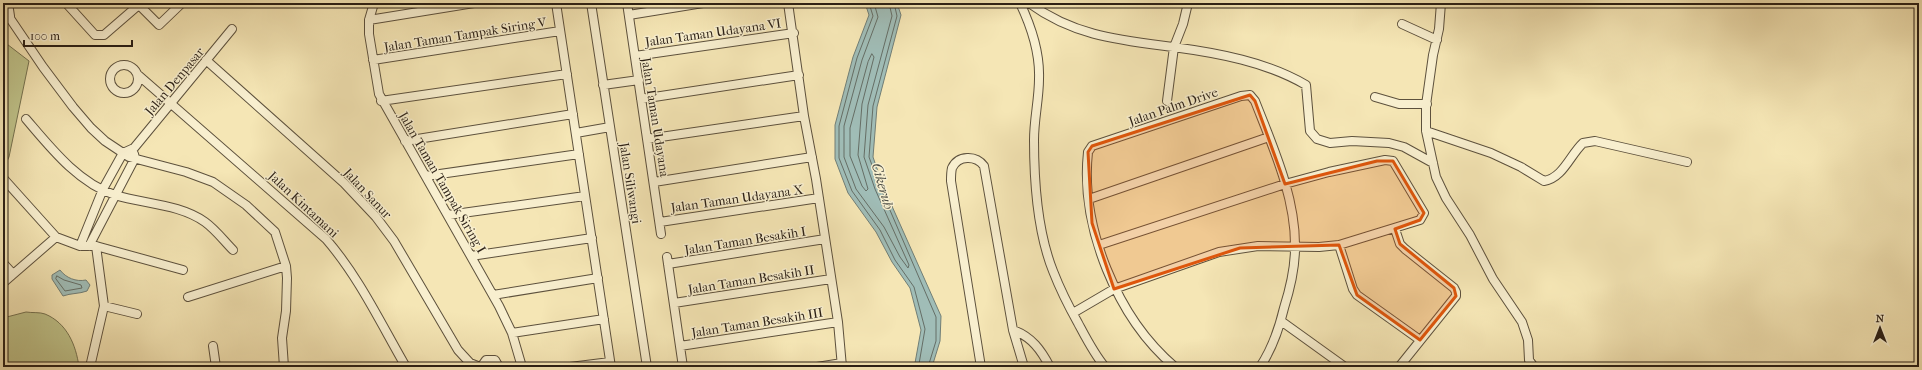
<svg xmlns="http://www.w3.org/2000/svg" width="1922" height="370" viewBox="0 0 1922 370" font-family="'IM FELL French Canon',serif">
<rect width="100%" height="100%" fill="#f5e6b5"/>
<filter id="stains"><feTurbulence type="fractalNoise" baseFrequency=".005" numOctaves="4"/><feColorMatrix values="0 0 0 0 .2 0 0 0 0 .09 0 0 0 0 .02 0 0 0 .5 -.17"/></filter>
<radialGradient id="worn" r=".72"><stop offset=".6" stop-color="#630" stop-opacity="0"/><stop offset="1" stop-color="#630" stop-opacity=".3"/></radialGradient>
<!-- green -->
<path fill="#c0c48b" stroke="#757250" d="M 3,41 L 29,61 L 9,157 L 3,169 Z
M 26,312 C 32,313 40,312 45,314 C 67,323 76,345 79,367 L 3,367 L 3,318 Z"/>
<!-- water -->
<path fill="#a0bdb7" stroke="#717e76" d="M 865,3 L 897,3 L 901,15 L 877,107 L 873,157 L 883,186 L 941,316 L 940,341 L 932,367 L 911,367 L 915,363 L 921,330 L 910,288 L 892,262 L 876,232 L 848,193 L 835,159 L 835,125 L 853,57 L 869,15 Z
M 60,270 C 66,278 76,282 86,280 L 90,285 L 87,291 C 79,294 71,293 63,296 L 52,279 L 52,275 Z"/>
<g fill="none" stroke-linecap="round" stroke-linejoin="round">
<!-- shore -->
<path stroke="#656e66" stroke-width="1" d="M 869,3 L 873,16 L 857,58 L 839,126 L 839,158 L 852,191 L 880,230 L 895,260 L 914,287 L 925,329 L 919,364 L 916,367
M 874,3 L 878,17 L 862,60 L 844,126 L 844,157 L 856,189 L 884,227 L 900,257 L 908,268 L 909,265 L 875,189 L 864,157 L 868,105 L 892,16 L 889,3
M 894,3 L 897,16 L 873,106 L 869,157 L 880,187 L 936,317 L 936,341 L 928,367
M 872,54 L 874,57 L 862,104 L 858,155 L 868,189 L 866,191 L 862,186 L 850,156 L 850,128 L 868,62 Z
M 57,276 L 64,280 L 81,285 L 82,288 L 65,291 L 56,279 Z"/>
<defs>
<path id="minor" d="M 8,3 L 10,16
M 66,3 L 95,35 L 104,35 L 141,3
M 374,3 L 369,20 L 369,34 L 379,94 L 499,306 L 512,333 L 522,367
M 556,3 L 611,367
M 591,3 L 647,367
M 627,3 L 661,234
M 788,3 L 804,116 L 816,179 L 838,322 L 842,367
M 1020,3 C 1031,26 1040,54 1039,79 C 1039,99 1034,119 1034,140 C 1034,183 1037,231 1053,271 C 1060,289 1069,307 1078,323 C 1086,338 1094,354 1105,367
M 1029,3 C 1074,36 1119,40 1173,47 C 1218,53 1267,62 1306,85 L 1310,131 L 1317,139 L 1330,143 L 1352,141 L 1389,143 L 1404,147 L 1433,163
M 1441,3 L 1439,29 L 1433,55 L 1426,105 L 1426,131 L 1436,177 L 1446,198 L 1470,235 L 1493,279 L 1522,322 L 1528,340 L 1529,360 L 1534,367
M 139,5 L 159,25 L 182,3
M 3,8 L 43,67 L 73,107 L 91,128 L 105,141 L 129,157 L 186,172 L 213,182 L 246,205 L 275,232 L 286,266 L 287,278 L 286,311 L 282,338 L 284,367
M 629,15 L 703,3
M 369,20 L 474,3
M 1402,24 L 1437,40
M 635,56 L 794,33
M 206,60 L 344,183 L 376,217 L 394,241 L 458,350 L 470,363 L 480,367
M 373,60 L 560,31
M110 79a14 14 0 1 1 28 0a14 14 0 1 1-28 0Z
M 137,74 L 326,239 C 359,277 381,324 406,367
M 603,85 L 639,80
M 1375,97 L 1399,104 L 1427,104
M 641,99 L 799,75
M 381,101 L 567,74
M 1167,101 L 1174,47 L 1183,24 L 1188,3
M 26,119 C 50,147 78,183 115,195 C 144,204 180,204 205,222 C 216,230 224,241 233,250
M 1426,131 L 1491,153 L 1521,167 L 1544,181 C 1563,178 1570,155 1583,143 L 1595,141 L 1687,162
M 576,133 L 610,127
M 647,139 L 804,116
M 405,141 L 573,114
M 426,176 L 579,154
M 3,178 L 56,237
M 654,182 L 812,157
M 1089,199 L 1269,137
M 448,215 L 585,196
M 660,222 L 819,198
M 1395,229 L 1400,244 L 1405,249 L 1454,288 L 1456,292 L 1456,296 L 1399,367
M 1339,245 L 1353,289 L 1357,295 L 1420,340
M 80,246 L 103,189 L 123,153 L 134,148 L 232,29
M 89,246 L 135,158 L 134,154
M 471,256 L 592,238
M 667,257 L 683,367
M 3,263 L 13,274
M 668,264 L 825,239
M 3,283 L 56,237 L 80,246 L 96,246 L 183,270
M 493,295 L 598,278
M 188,297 L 286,266
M 674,303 L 831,279
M 104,306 L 137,314
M 1073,313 L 1114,289 L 1219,252 L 1258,246 L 1319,247 L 1339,245 L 1420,220 L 1424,213 L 1393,161 L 1385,160 L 1329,172 L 1285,184 L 1099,245
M 1281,321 L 1345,367
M 1013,330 C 1032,337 1041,350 1050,367
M 512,333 L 604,319
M 213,346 L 216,367
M 680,346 L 838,322
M 90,367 L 104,306 L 96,246
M 481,367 L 486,360 L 495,360 L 499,367
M 570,367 L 610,362
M 817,367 L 842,363
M 981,367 L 951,181 C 951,177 951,172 952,168 C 958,155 976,155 984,166 L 1013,330 L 1024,367
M 1175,367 C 1117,318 1080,227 1088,152 L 1092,146 L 1241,96 L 1250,95 L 1255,101 C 1273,147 1296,198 1295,248 C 1295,268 1290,289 1284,308 C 1279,329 1272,349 1260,367"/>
</defs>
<!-- minor casing -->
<use href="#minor" stroke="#5d513d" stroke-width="10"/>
<!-- minor -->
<use href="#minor" stroke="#f8efcf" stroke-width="8"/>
</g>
<!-- marked area -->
<path fill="#de560c" fill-opacity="0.2" stroke="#de560c" stroke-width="3" stroke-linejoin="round" d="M 1250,95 L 1255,101 L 1285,184 L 1377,161 L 1393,161 L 1424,213 L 1420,220 L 1395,229 L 1400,244 L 1454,288 L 1456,296 L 1420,340 L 1357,295 L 1339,245 L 1240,248 L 1114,289 L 1092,223 L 1088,152 L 1092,146 Z"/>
<g text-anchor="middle" stroke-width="3" stroke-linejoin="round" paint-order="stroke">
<!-- street labels -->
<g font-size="13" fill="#2a1f15" stroke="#f8efcf">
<text transform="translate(713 32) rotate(-8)" y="5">Jalan Taman Udayana VI</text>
<text transform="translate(465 34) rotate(-9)" y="5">Jalan Taman Tampak Siring V</text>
<text transform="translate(174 81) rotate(-50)" y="5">Jalan Denpasar</text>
<text transform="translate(1173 106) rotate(-19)" y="5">Jalan Palm Drive</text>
<text transform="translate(656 117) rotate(81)" y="5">Jalan Taman Udayana</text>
<text transform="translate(443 182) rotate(60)" y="5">Jalan Taman Tampak Siring I</text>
<text transform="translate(631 183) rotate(81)" y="5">Jalan Siliwangi</text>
<text transform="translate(368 193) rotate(47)" y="5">Jalan Sanur</text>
<text transform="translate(737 198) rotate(-8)" y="5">Jalan Taman Udayana X</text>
<text transform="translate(304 204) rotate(43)" y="5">Jalan Kintamani</text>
<text transform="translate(745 240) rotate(-9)" y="5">Jalan Taman Besakih I</text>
<text transform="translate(751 279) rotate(-9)" y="5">Jalan Taman Besakih II</text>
<text transform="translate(757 322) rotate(-9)" y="5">Jalan Taman Besakih III</text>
</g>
<!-- water labels -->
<g font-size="14" font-style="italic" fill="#4d4e46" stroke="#f8efcf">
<text transform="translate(883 186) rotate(74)" y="5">Cikeruh</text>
</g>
</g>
<!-- margin -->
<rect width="1922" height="370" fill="none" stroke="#f5e6b5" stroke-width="16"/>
<rect x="4" y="4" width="1914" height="362" fill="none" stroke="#2a1f15" stroke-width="2"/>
<rect x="8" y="8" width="1906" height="354" fill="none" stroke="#2a1f15"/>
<!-- north arrow -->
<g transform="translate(1880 328)" stroke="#f8efcf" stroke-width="3" paint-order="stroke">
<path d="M0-3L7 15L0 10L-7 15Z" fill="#2a1f15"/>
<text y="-6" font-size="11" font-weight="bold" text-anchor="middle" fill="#2a1f15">N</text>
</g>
<!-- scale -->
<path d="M24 40v6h108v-6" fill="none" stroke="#2a1f15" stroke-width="2"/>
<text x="30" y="40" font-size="12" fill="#2a1f15" stroke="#f8efcf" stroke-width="3" paint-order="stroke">100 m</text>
<rect width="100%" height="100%" filter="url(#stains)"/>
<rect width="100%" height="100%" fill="url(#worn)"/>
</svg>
